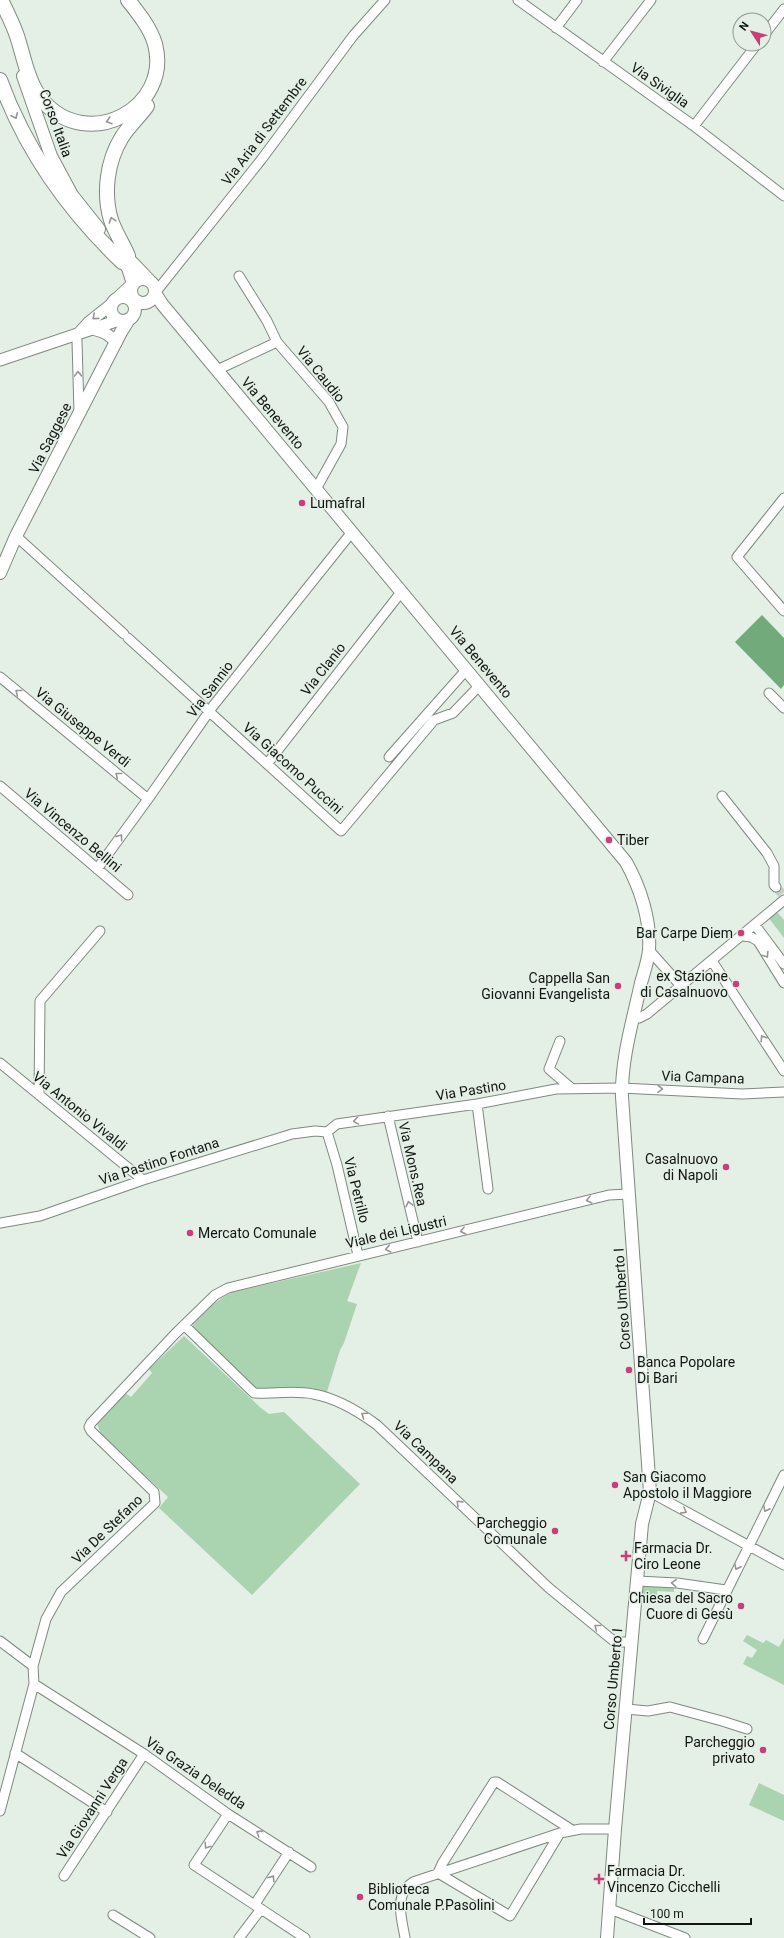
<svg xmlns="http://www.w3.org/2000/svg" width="784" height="1938" viewBox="0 0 784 1938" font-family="Roboto,sans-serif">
<rect width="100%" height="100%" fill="#e4efe6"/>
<!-- green -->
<path fill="#aad4af" d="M 776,911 L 784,920 L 784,938 L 768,917 Z
M 361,1263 L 347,1301 L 357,1304 L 344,1343 L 340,1350 L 326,1395 L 255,1390 L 192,1326 C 204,1313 216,1299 233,1292 Z
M 184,1336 L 261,1408 L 269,1414 L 284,1412 L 360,1484 L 252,1595 L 159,1508 L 168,1497 L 101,1434 L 97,1424 L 125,1393 L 131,1397 L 152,1373 L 149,1369 Z
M 643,1583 L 674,1585 L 674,1592 L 657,1591 L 657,1596 L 642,1595 Z
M 747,1635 L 763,1643 L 766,1640 L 779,1647 L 784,1638 L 784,1685 L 743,1664 L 747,1656 L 752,1658 L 757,1650 L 743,1641 Z
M 759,1783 L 784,1795 L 784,1821 L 749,1805 Z"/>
<!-- water -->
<path fill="#73aa7b" d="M 762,615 L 784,638 L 784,685 L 781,689 L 735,642 Z"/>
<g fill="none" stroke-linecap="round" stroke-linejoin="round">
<!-- minor-tunnel -->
<path stroke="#c4cec6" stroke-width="9" stroke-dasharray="9 4.5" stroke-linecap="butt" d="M 776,887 L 784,896"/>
<defs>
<path id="minor" d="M 518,0 L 694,126 L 784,196
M 556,28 L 577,0
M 764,35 L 784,9
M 603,62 L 651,0
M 694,126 L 757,44
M 239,276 L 267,321 L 277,342 L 329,402 L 343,427 L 341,444 L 316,489
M 155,293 L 261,160 L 353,36 L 385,0
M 76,334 L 77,341 L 79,412
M 217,370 L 277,342
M 784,498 L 737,557 L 784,611
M 16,536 L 124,634
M 128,638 L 341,831 L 434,720 L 453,713 L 480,685
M 0,677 L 148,799
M 769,693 L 784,708
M 389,757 L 467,669
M 267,764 L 402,591
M 0,786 L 128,895
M 722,796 L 767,853 L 774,866 L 774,885 L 776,887
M 97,869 L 148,799 L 213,706 L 352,532
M 755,925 L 784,964
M 743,936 L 751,937 L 758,941 L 784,983
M 649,950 L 681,986
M 712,961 L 784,1071
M 634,1017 L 639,1018 L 647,1014 L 784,900
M 560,1041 L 549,1069 L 571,1088
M 0,1063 L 143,1180
M 39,1095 L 40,1001 L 100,931
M 477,1104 L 488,1189
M 388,1116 L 418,1242
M 327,1132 L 337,1124 L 477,1104 L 556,1089 L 621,1088 L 742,1094 L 784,1092
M 327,1132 L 337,1165 L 358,1255
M 0,1223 L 40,1216 L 143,1180 L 292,1134 L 315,1131 L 327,1132
M 184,1325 L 254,1393 C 272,1394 296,1390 313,1394 C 337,1398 358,1411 377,1425 L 549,1588 L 615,1642 L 631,1642
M 650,1492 L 784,1565
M 637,1581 L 677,1583 L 726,1590
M 703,1639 L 784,1475
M 0,1641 L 33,1666
M 34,1684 L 144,1754 L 228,1814 L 311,1867
M 626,1709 L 648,1711 L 670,1707 L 722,1721 L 747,1729
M 15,1753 L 107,1812
M 0,1811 L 34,1684 L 33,1666 L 46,1619 L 61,1592 L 155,1503 L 154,1492 L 91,1431 L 89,1427 L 91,1423 L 175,1334 L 215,1295 L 228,1288 L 609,1195 L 628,1194
M 228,1814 L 194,1865 L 305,1938
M 438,1873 L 442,1864 L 494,1782 L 497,1782 L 572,1830
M 438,1873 L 510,1916 L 560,1833
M 64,1876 L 144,1754
M 255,1904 L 289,1852
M 610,1909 L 685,1938
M 113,1915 L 150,1938
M 239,1938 L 261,1909
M 405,1938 C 402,1919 393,1895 413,1882 L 560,1833 L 581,1829 L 615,1829"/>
<path id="tertiary" d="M 93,329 C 103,332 110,334 116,343
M 79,333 L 89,322 L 113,303
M 0,360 L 119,320"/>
<path id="secondary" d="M 23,76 L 51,156 L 72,195 L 99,229
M 121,251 L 149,280
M 117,254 L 128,268 L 133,284 L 118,298
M131 291a12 12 0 1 1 24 0a12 12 0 1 1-24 0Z
M 155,293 L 162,304 L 626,862 C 640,887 651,920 649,950 C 648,961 644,972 641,983 C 633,1020 621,1059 622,1097 L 650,1492 L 642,1524 L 615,1829 L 607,1938
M111 309a12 12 0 1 1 24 0a12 12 0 1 1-24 0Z
M 0,573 L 16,536 L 121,332 L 129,319"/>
<path id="trunk" d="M 1,0 C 7,12 13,24 17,36 C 24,57 28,84 43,101 C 88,153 172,108 155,44 C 150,27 138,13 128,0
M 0,80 C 25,149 69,211 122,262
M 128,256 C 123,244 115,232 111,220 C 103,193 107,161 122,137 C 129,126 139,117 147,106"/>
</defs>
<!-- minor casing -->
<use href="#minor" stroke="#7f8980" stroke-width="11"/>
<!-- tertiary casing -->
<use href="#tertiary" stroke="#7f8980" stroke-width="13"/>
<!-- secondary casing -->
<use href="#secondary" stroke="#7f8980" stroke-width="14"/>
<!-- trunk casing -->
<use href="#trunk" stroke="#7f8980" stroke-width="16"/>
<!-- minor -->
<use href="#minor" stroke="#fff" stroke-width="9"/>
<!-- tertiary -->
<use href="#tertiary" stroke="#fff" stroke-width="11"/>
<!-- secondary -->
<use href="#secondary" stroke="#fff" stroke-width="12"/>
<!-- trunk -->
<use href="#trunk" stroke="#fff" stroke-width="14"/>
</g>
<!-- one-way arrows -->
<defs><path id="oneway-chevron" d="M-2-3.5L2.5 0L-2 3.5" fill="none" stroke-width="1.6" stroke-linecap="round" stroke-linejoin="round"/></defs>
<g stroke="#949694">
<use href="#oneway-chevron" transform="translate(15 116) rotate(65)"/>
<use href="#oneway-chevron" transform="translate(109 121) rotate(163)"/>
<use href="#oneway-chevron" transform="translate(112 220) rotate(-108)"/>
<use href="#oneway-chevron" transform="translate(95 317) rotate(140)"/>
<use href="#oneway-chevron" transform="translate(78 374) rotate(-91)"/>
<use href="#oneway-chevron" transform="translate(18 692) rotate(-141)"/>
<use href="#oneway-chevron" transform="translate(118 775) rotate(-141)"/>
<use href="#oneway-chevron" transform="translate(120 837) rotate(-54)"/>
<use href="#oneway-chevron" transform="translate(766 955) rotate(58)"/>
<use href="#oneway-chevron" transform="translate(763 1038) rotate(-123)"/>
<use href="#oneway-chevron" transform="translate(660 1089) rotate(3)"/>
<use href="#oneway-chevron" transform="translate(356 1121) rotate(171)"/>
<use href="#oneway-chevron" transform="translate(589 1200) rotate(166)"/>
<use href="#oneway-chevron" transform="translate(409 1204) rotate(-103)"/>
<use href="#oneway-chevron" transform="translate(463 1231) rotate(166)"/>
<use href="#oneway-chevron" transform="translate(388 1249) rotate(167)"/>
<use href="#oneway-chevron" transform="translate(364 1415) rotate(-145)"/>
<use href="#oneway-chevron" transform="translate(459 1503) rotate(-136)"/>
<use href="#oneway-chevron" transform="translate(766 1509) rotate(117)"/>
<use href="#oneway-chevron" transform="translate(684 1511) rotate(28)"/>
<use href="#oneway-chevron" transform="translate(737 1567) rotate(116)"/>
<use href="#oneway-chevron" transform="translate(674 1583) rotate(-176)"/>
<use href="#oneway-chevron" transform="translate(597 1627) rotate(-142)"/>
<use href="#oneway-chevron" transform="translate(259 1833) rotate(-147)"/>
<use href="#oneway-chevron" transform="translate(207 1846) rotate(124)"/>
<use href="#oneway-chevron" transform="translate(272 1878) rotate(-57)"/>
</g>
<!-- markers -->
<g fill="#c73e78" stroke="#e4efe6" stroke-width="1.5">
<circle cx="302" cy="503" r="4"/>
<circle cx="609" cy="840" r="4"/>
<circle cx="741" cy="933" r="4"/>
<circle cx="736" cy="984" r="4"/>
<circle cx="618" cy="986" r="4"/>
<circle cx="726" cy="1167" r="4"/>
<circle cx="190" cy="1233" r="4"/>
<circle cx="629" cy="1370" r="4"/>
<circle cx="615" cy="1485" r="4"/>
<circle cx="555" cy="1531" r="4"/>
<path d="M624 1550h4v4h4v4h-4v4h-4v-4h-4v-4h4z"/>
<circle cx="741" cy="1606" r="4"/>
<circle cx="763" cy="1750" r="4"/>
<path d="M597 1873h4v4h4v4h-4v4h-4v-4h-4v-4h4z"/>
<circle cx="360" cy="1897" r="4"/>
</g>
<g text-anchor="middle" stroke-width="3" stroke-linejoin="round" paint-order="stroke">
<!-- street labels -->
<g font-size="14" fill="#121512" stroke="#e4efe6">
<text transform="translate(660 85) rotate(35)" y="5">Via Siviglia</text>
<text transform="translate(56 123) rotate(70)" y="5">Corso Italia</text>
<text transform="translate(264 131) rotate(-53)" y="5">Via Aria di Settembre</text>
<text transform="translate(321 374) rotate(51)" y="5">Via Caudio</text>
<text transform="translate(273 413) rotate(50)" y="5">Via Benevento</text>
<text transform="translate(50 438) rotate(-63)" y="5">Via Saggese</text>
<text transform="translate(481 662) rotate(50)" y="5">Via Benevento</text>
<text transform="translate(323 669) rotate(-52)" y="5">Via Clanio</text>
<text transform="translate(210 689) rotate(-53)" y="5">Via Sannio</text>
<text transform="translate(83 727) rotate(39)" y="5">Via Giuseppe Verdi</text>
<text transform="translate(293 768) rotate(42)" y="5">Via Giacomo Puccini</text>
<text transform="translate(73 830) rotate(40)" y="5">Via Vincenzo Bellini</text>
<text transform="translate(703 1077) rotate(2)" y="5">Via Campana</text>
<text transform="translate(471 1090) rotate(-9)" y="5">Via Pastino</text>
<text transform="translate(80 1111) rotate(39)" y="5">Via Antonio Vivaldi</text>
<text transform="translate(159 1161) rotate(-18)" y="5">Via Pastino Fontana</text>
<text transform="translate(413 1164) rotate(77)" y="5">Via Mons.Rea</text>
<text transform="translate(357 1190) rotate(76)" y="5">Via Petrillo</text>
<text transform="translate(396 1232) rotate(-13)" y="5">Viale dei Ligustri</text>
<text transform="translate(622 1299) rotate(-94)" y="5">Corso Umberto I</text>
<text transform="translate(426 1452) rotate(44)" y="5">Via Campana</text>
<text transform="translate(107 1529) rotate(-44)" y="5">Via De Stefano</text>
<text transform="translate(613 1679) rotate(-85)" y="5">Corso Umberto I</text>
<text transform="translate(196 1773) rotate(34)" y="5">Via Grazia Deledda</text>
<text transform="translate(92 1808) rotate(-57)" y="5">Via Giovanni Verga</text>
</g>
<!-- poi labels -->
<g font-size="14" fill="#121512" stroke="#e4efe6" text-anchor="start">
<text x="310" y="508">Lumafral</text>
<text x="617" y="845">Tiber</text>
<text x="733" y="938" text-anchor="end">Bar Carpe Diem</text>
<text x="728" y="981" text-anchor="end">ex Stazione<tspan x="728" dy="16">di Casalnuovo</tspan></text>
<text x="610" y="983" text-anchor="end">Cappella San<tspan x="610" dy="16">Giovanni Evangelista</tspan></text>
<text x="718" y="1164" text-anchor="end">Casalnuovo<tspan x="718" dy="16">di Napoli</tspan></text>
<text x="198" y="1238">Mercato Comunale</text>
<text x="637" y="1367">Banca Popolare<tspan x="637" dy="16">Di Bari</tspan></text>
<text x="623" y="1482">San Giacomo<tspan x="623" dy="16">Apostolo il Maggiore</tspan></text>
<text x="547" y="1528" text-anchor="end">Parcheggio<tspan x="547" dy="16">Comunale</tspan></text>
<text x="634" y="1553">Farmacia Dr.<tspan x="634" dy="16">Ciro Leone</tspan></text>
<text x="733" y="1603" text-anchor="end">Chiesa del Sacro<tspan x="733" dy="16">Cuore di Gesù</tspan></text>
<text x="755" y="1747" text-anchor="end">Parcheggio<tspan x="755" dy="16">privato</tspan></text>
<text x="607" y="1876">Farmacia Dr.<tspan x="607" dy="16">Vincenzo Cicchelli</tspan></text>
<text x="368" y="1894">Biblioteca<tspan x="368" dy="16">Comunale P.Pasolini</tspan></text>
</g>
</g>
<!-- north arrow -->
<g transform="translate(752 32) rotate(306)"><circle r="19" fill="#e4efe6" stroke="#909891"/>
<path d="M0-3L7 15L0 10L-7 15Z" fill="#c73e78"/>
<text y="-6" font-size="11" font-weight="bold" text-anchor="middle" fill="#121512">N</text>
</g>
<!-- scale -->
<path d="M644 1918v6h107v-6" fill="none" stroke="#121512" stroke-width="2"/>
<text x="650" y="1918" font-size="12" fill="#121512" stroke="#e4efe6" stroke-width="3" paint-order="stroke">100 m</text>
</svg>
